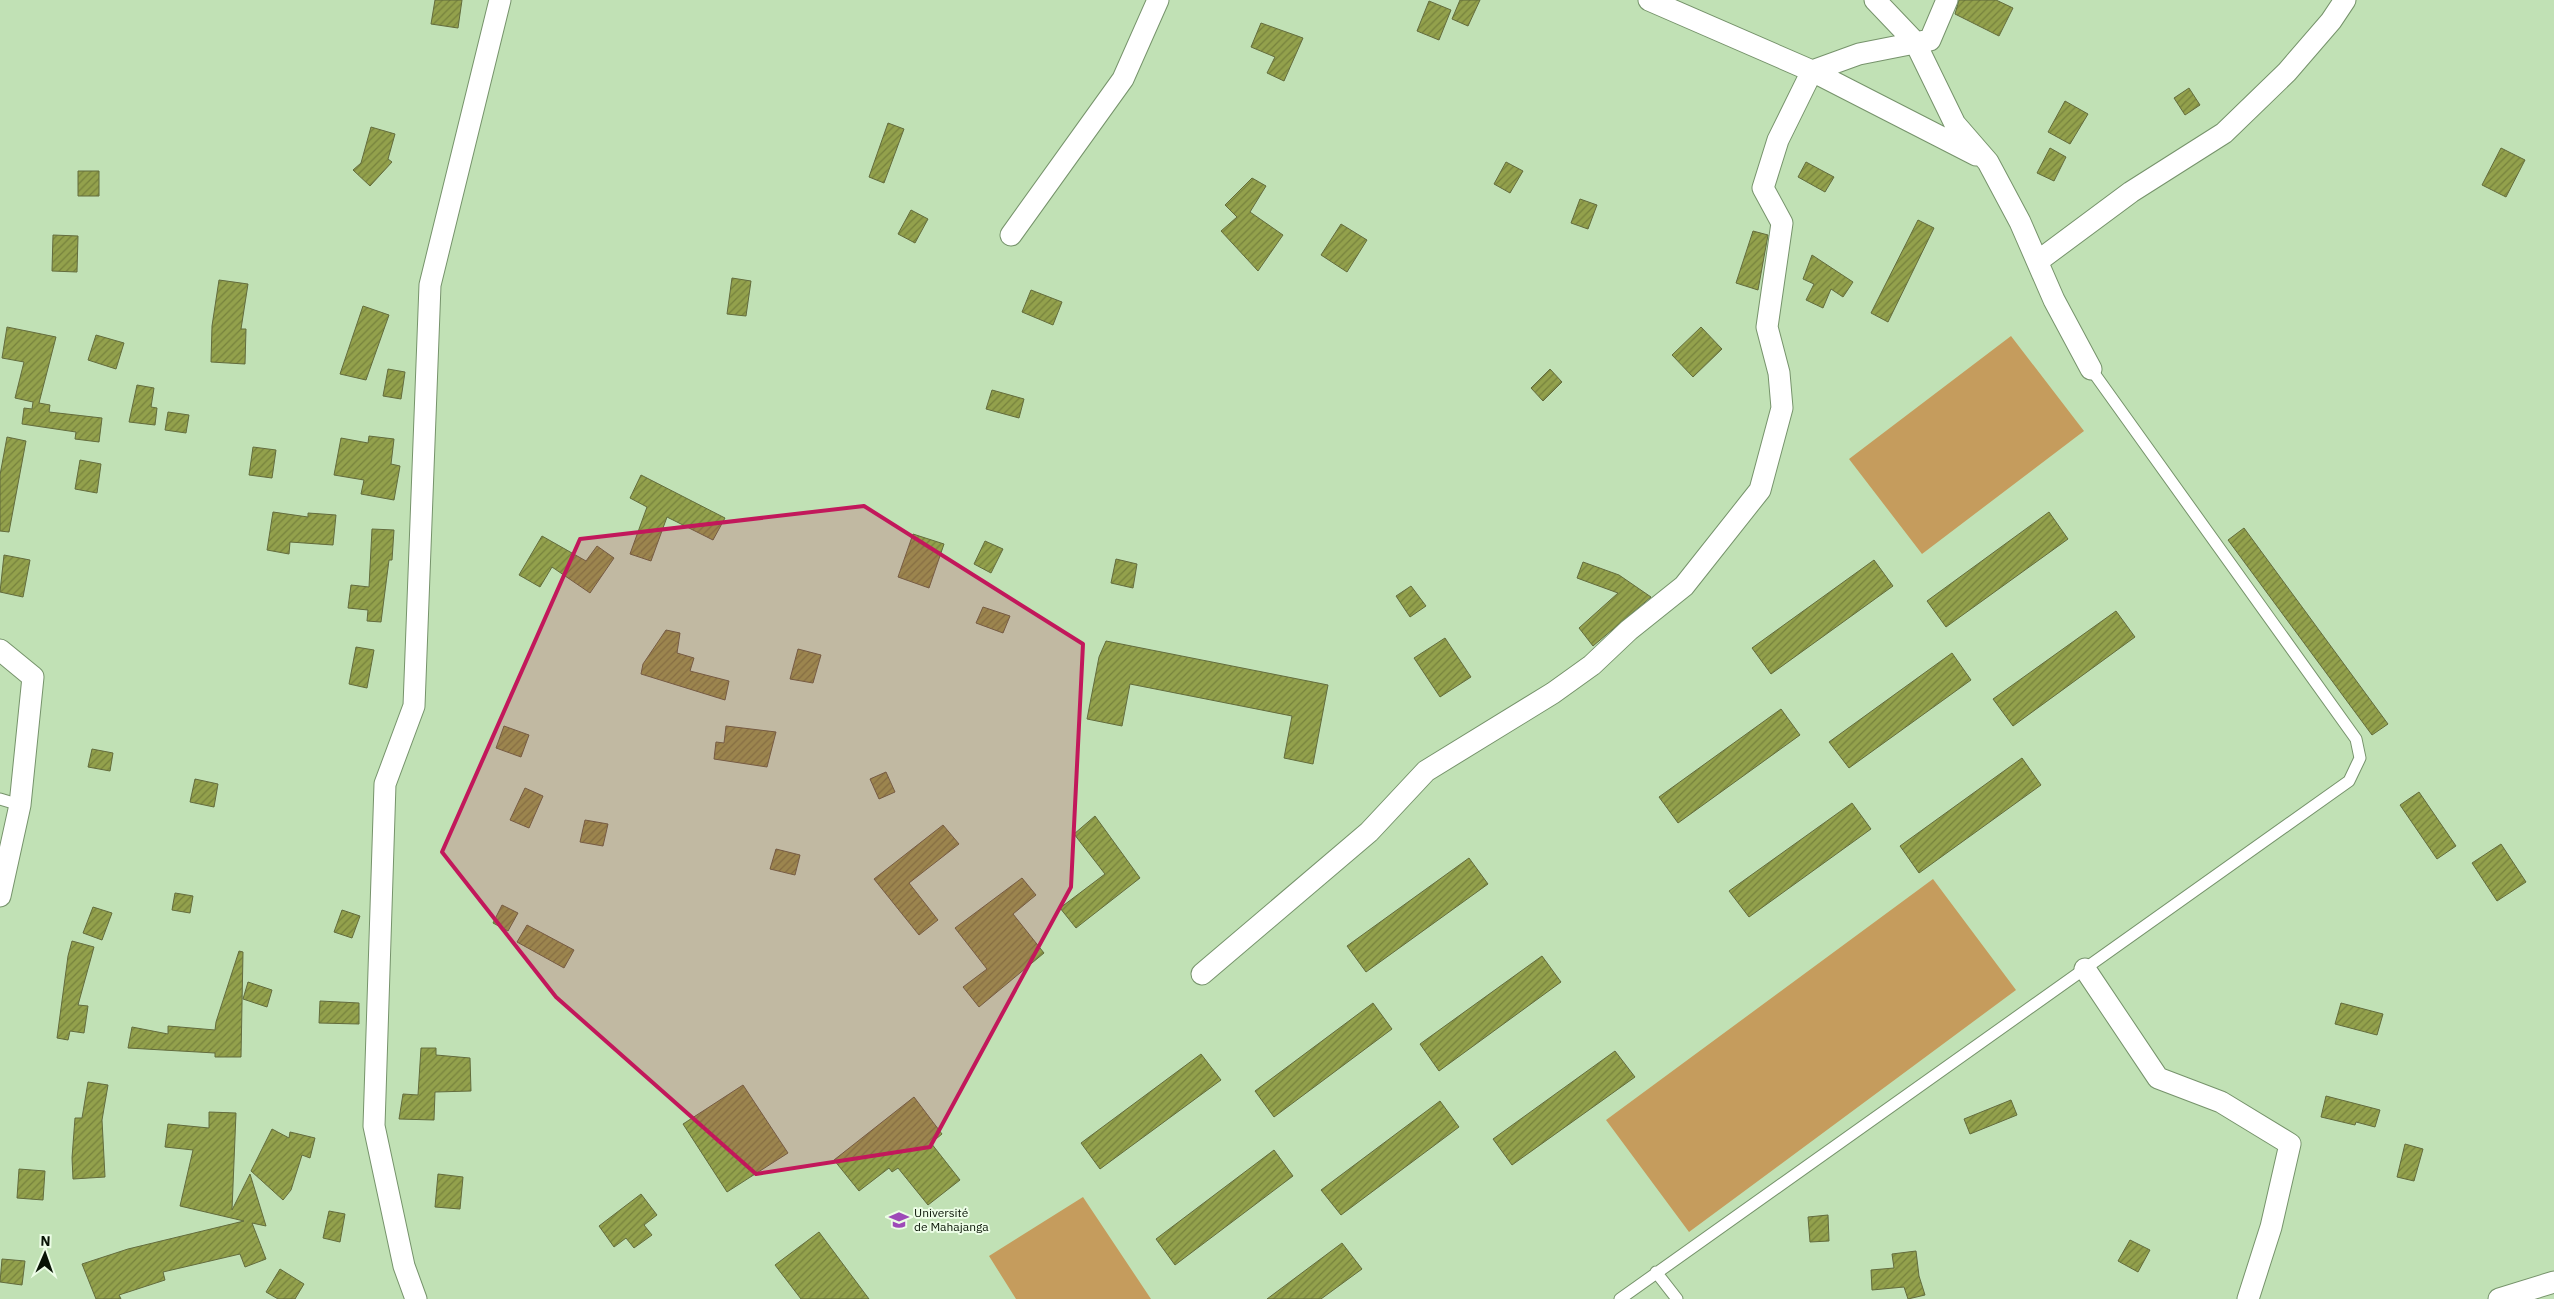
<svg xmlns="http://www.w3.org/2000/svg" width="2554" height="1299" viewBox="0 0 2554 1299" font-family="'IBM Plex Sans',sans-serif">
<defs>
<pattern id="building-hatch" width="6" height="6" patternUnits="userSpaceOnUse" patternTransform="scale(1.25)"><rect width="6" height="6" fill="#93a14c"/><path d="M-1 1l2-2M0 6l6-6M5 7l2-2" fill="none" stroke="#76823d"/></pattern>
</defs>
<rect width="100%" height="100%" fill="#c1e1b5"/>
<!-- pitch -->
<path fill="#c59c5d" d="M 2011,336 L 2084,431 L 1922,554 L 1849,459 Z
M 1933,879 L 2016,990 L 1689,1232 L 1606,1120 Z
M 1083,1197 L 1151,1299 L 1016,1299 L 989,1256 Z"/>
<!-- building -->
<path fill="url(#building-hatch)" stroke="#636c3d" d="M 435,0 L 462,0 L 458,28 L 431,24 Z
M 1460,0 L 1480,0 L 1468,26 L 1452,19 Z
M 1959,0 L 1996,0 L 2013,8 L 1999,36 L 1955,14 Z
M 1429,1 L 1451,10 L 1439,40 L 1417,31 Z
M 1261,23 L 1303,38 L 1284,81 L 1267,73 L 1275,57 L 1251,47 Z
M 2189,88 L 2200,105 L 2185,115 L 2174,98 Z
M 2065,101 L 2088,114 L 2070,144 L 2048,132 Z
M 888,123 L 904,129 L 884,183 L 869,177 Z
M 371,127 L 395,134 L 388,159 L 392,162 L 370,186 L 353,170 L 361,163 Z
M 2050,148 L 2066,157 L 2054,181 L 2037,173 Z
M 2501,148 L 2525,160 L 2506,197 L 2482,185 Z
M 1506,162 L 1523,171 L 1510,193 L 1494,184 Z
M 1806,162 L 1834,177 L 1825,192 L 1798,177 Z
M 78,171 L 99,171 L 99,196 L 78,196 Z
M 1252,178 L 1266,186 L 1250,212 L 1283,235 L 1258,271 L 1221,231 L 1237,217 L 1225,205 Z
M 1580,199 L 1597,205 L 1588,229 L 1571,223 Z
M 911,210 L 928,219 L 915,243 L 898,234 Z
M 1918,220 L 1934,228 L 1888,322 L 1871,313 Z
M 1341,224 L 1367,240 L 1347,272 L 1321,255 Z
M 1753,231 L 1768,235 L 1758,290 L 1736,283 Z
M 53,235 L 78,236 L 77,272 L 52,271 Z
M 1812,255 L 1853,282 L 1843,297 L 1831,289 L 1823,308 L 1806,300 L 1814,284 L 1803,279 Z
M 732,278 L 751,281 L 746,316 L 727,314 Z
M 219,280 L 248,284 L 241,329 L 246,329 L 245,364 L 211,362 L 212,326 Z
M 1031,290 L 1062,302 L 1053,325 L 1022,312 Z
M 363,306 L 389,315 L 366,380 L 340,374 Z
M 7,327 L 56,337 L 39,403 L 50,405 L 49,412 L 102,418 L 99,442 L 75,439 L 76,432 L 22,424 L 24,408 L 32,409 L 33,402 L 15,398 L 24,362 L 2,358 Z
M 1701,327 L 1722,349 L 1693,377 L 1672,355 Z
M 96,335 L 124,343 L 116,369 L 88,360 Z
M 388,369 L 405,372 L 401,399 L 383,396 Z
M 1550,369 L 1562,382 L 1543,401 L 1531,388 Z
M 137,385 L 154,388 L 151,407 L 157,408 L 155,425 L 129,422 Z
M 992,390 L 1024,399 L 1019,418 L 986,409 Z
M 168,412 L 189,415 L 186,433 L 165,430 Z
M 369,436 L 394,439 L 391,464 L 400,466 L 394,500 L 361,494 L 364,480 L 334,475 L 341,438 L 368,443 Z
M 7,437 L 26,441 L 9,532 L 0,531 L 0,475 Z
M 253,447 L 276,450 L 272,478 L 249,475 Z
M 80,460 L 101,464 L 97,493 L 75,489 Z
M 641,475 L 725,518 L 713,540 L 667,517 L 651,561 L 630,554 L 647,507 L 630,498 Z
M 273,512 L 308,517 L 308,513 L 336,515 L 333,545 L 290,542 L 289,554 L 267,550 Z
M 2049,512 L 2068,539 L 1946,627 L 1927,601 Z
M 2244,528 L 2388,724 L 2372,735 L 2228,540 Z
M 372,529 L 394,530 L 392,560 L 389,560 L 381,622 L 367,621 L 368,610 L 348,608 L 351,585 L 369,587 Z
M 913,534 L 944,544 L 929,588 L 898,577 Z
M 542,536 L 586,561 L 597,546 L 614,558 L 590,593 L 552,567 L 540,587 L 519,575 Z
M 985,541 L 1003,549 L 991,573 L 974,564 Z
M 4,555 L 30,560 L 23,597 L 0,592 Z
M 1116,559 L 1137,564 L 1133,588 L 1111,583 Z
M 1874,560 L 1893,586 L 1771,674 L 1752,648 Z
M 1583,562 L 1619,575 L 1651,597 L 1593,646 L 1579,628 L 1618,593 L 1577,578 Z
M 1411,586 L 1426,606 L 1410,617 L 1396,596 Z
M 983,607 L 1010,616 L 1003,633 L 976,623 Z
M 2116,611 L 2135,637 L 2013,726 L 1993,699 Z
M 666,630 L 680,633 L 677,653 L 694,658 L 690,671 L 729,681 L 725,700 L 641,674 L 643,664 Z
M 1445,638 L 1471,677 L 1440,697 L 1414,658 Z
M 1106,641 L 1328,685 L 1313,764 L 1284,758 L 1292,716 L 1130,684 L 1122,726 L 1087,719 L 1099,657 Z
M 356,647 L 374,650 L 367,688 L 349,684 Z
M 798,649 L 821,655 L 813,683 L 790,679 Z
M 1952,653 L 1971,680 L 1849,768 L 1829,742 Z
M 1781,709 L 1800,735 L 1678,823 L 1659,797 Z
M 504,726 L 529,735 L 521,757 L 496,748 Z
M 726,726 L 776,732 L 767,767 L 714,759 L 716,742 L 724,743 Z
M 92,749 L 113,753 L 110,771 L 88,767 Z
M 2022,758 L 2041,785 L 1919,873 L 1900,846 Z
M 886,772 L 895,792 L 879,799 L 870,779 Z
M 195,779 L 218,784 L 214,807 L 190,802 Z
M 525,788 L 543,796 L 529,828 L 510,820 Z
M 2419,792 L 2456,846 L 2437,859 L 2400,805 Z
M 1852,803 L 1871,829 L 1749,917 L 1729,891 Z
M 1095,816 L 1140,878 L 1076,928 L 1060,908 L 1105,874 L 1074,834 Z
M 585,820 L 608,824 L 603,846 L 580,842 Z
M 943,825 L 959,844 L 909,883 L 938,920 L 919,935 L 874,879 Z
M 2501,844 L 2526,882 L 2497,901 L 2472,863 Z
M 776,849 L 800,855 L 795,875 L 770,869 Z
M 1469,858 L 1488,884 L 1366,972 L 1347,946 Z
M 1022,878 L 1036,895 L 1013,914 L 1044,953 L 979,1007 L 963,987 L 987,969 L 955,928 Z
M 175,893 L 193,896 L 190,913 L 172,910 Z
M 502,905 L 518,913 L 508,931 L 493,923 Z
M 93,907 L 112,913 L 102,940 L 83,933 Z
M 342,910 L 360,916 L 352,938 L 334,932 Z
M 527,925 L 574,950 L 564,968 L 517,942 Z
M 72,941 L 94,947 L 78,1005 L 88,1006 L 84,1033 L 70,1031 L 68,1040 L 57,1038 L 68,956 Z
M 239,951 L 243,952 L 241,1057 L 215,1057 L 215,1053 L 128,1048 L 132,1027 L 168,1034 L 168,1026 L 215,1030 L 216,1022 Z
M 1542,956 L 1561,982 L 1439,1071 L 1420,1044 Z
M 248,982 L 272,990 L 267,1007 L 243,999 Z
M 320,1001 L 359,1003 L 359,1024 L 319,1023 Z
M 1373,1003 L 1392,1029 L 1274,1117 L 1255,1091 Z
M 2341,1003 L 2383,1014 L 2377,1035 L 2335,1024 Z
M 421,1048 L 436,1048 L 436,1055 L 470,1058 L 471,1091 L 435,1092 L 434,1120 L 399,1119 L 403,1094 L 418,1095 Z
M 1615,1051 L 1635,1077 L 1512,1165 L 1493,1139 Z
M 1201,1054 L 1221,1080 L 1100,1169 L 1081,1143 Z
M 88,1082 L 108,1085 L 102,1120 L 105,1177 L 73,1179 L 72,1158 L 75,1118 L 82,1118 Z
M 743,1085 L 788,1153 L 727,1192 L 683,1124 Z
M 2326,1096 L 2380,1110 L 2375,1127 L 2356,1122 L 2355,1125 L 2321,1117 Z
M 914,1097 L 942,1134 L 931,1143 L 960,1180 L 928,1205 L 898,1168 L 892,1172 L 889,1168 L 859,1191 L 834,1160 Z
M 2011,1100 L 2017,1115 L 1970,1134 L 1964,1119 Z
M 1440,1101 L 1459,1127 L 1341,1215 L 1321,1190 Z
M 209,1112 L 236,1113 L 232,1210 L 250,1174 L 266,1226 L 252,1223 L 266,1259 L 245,1267 L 240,1254 L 163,1272 L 165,1280 L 119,1295 L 121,1299 L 96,1299 L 82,1264 L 128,1249 L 244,1221 L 180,1206 L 193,1150 L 165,1147 L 168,1124 L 209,1128 Z
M 272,1129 L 289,1138 L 290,1132 L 315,1138 L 310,1158 L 302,1155 L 291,1190 L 283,1200 L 251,1171 Z
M 2405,1144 L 2423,1149 L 2414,1181 L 2397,1177 Z
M 1274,1150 L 1293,1176 L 1175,1265 L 1156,1239 Z
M 19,1169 L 45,1171 L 43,1200 L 17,1198 Z
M 438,1174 L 463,1177 L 460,1209 L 435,1207 Z
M 641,1194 L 657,1215 L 644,1225 L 652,1235 L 634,1248 L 626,1238 L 614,1247 L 599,1226 Z
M 329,1211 L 345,1214 L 340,1242 L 323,1238 Z
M 1828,1215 L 1829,1241 L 1810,1242 L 1808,1217 Z
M 819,1232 L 869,1299 L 801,1299 L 775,1265 Z
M 2130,1240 L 2150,1250 L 2138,1272 L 2118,1261 Z
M 1342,1243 L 1362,1269 L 1321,1299 L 1267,1299 Z
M 1916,1251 L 1919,1276 L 1925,1295 L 1908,1299 L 1904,1287 L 1872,1290 L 1871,1270 L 1894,1268 L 1892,1254 Z
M 2,1259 L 25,1261 L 22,1285 L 0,1282 Z
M 280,1269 L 304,1284 L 295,1299 L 278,1299 L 266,1292 Z"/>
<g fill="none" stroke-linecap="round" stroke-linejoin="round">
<defs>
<path id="service" d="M 0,799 L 20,805
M 1656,1272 L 1677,1299
M 1620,1299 L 2349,781 L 2360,758 L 2356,739 L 2091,369"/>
<path id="minor" d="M 1649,0 L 1812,71 L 1976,155
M 1875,0 L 1915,42 L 1955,124 L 1988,162 L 2020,222 L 2054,300 L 2091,369
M 1011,235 L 1123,79 L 1158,0
M 2038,261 L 2131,192 L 2224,133 L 2287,72 L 2331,21 L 2345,0
M 0,650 L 33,677 L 20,805 L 0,896
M 2085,969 L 2158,1078 L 2221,1102 L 2290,1144 L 2271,1227 L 2248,1299
M 1202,974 L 1369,832 L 1426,771 L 1553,693 L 1592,665 L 1629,630 L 1684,586 L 1760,490 L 1782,408 L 1779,373 L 1767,327 L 1782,223 L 1763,188 L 1778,140 L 1812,71 L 1859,54 L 1930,40 L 1947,0
M 416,1299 L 404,1266 L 374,1126 L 385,784 L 414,706 L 430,285 L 500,0
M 2499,1299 L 2554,1282"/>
</defs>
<!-- service casing -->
<use href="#service" stroke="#76936b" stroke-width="13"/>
<!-- minor casing -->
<use href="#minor" stroke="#76936b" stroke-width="23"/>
<!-- service -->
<use href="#service" stroke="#fff" stroke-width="11"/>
<!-- minor -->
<use href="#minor" stroke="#fff" stroke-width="21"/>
</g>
<!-- marked area -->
<path fill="#c2185b" fill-opacity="0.2" stroke="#c2185b" stroke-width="4" stroke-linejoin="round" d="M 864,506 L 1083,644 L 1071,887 L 930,1147 L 756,1174 L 556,997 L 442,852 L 580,539 Z"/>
<!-- icons -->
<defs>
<symbol id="university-bare" viewBox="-9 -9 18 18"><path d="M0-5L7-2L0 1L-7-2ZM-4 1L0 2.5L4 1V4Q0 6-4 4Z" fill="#9e4ab8" stroke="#ecfde6" stroke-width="2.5" paint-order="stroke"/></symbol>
</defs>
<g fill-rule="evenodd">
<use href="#university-bare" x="885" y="1206" width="28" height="28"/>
</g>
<g text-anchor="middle" stroke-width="4" stroke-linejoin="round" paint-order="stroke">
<!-- poi labels -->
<g font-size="12" fill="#081305" stroke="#ecfde6" text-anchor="start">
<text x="914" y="1217">Université<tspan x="914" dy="14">de Mahajanga</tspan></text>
</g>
</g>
<!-- north arrow -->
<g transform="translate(45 1254) rotate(2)" stroke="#ecfde6" stroke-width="4" paint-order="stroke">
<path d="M0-4L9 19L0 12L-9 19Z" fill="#081305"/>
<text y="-8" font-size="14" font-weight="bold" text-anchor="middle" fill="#081305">N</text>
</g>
</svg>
